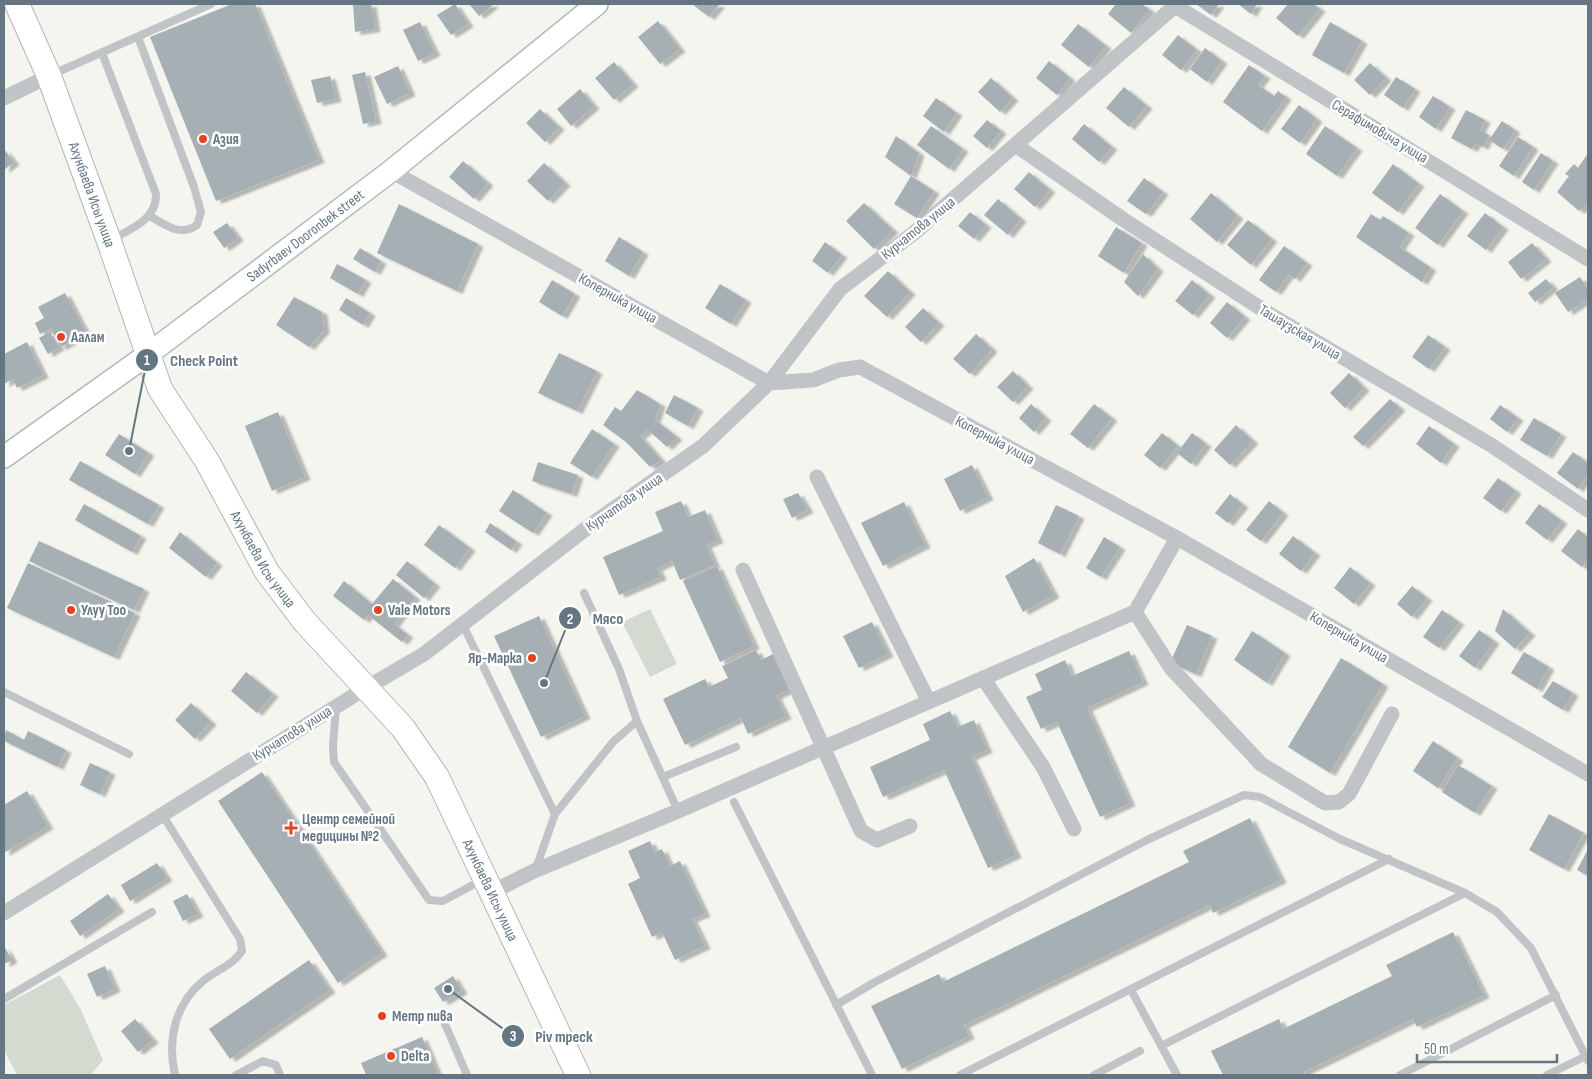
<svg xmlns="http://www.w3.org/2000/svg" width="1592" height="1079" viewBox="0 0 1592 1079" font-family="'Sofia Sans Condensed',sans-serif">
<defs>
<filter id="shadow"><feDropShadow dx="5.5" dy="3" stdDeviation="1" flood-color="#0004"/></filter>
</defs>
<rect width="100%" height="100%" fill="#f5f5f0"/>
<!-- green -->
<path fill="#d4dad0" d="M 650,609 L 677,664 L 650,677 L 622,622 Z
M 60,975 L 80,1008 L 103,1060 L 91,1075 L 17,1075 L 4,1050 L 4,1005 Z"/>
<!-- building -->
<path fill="#a6afb3" filter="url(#shadow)" d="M 232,4 L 255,4 L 319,160 L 216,201 L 150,37 Z
M 353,4 L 371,4 L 375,29 L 355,32 Z
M 455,4 L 468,24 L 451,35 L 437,15 Z
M 469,4 L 494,4 L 479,16 Z
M 692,4 L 720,4 L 709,17 Z
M 1116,4 L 1142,4 L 1150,10 L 1131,33 L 1108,14 Z
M 1196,4 L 1219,4 L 1211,15 Z
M 1238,4 L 1257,4 L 1251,14 Z
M 1288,4 L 1314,4 L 1320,9 L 1298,36 L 1276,18 Z
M 658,21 L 680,49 L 660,64 L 638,37 Z
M 420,22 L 435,53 L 418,61 L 403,30 Z
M 1330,22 L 1362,41 L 1344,73 L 1312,55 Z
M 1078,24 L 1106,46 L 1089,67 L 1061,45 Z
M 1178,35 L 1197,50 L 1181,70 L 1162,55 Z
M 1205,48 L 1222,61 L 1207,82 L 1190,69 Z
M 1049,61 L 1070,78 L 1057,95 L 1036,78 Z
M 614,62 L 633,84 L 614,100 L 595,78 Z
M 1370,63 L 1386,78 L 1370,95 L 1354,80 Z
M 1249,65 L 1265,76 L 1258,85 L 1274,96 L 1278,91 L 1286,97 L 1262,131 L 1223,102 Z
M 398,66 L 410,93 L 387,104 L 374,77 Z
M 365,72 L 376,121 L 363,124 L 352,75 Z
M 330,76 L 336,99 L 317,103 L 311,80 Z
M 1396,77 L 1415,89 L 1403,108 L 1384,95 Z
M 991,78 L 1013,98 L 1000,112 L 978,92 Z
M 1124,87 L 1147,106 L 1129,127 L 1106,108 Z
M 580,89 L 594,106 L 571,126 L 557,109 Z
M 1433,96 L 1450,107 L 1436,129 L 1419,117 Z
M 936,98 L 957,113 L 944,132 L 923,116 Z
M 1299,105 L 1317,119 L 1300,143 L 1281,129 Z
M 540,109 L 559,127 L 545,142 L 526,123 Z
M 1466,110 L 1485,120 L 1480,130 L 1489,135 L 1483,147 L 1476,143 L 1472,149 L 1451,138 Z
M 987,120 L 1001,131 L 987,148 L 973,136 Z
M 1502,121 L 1515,130 L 1503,149 L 1489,140 Z
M 1084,124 L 1112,147 L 1099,162 L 1072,139 Z
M 931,126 L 963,149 L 949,169 L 917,145 Z
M 1325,126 L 1357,148 L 1337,176 L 1306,154 Z
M 896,136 L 919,153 L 911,176 L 885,157 Z
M 1518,137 L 1533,147 L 1514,176 L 1499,166 Z
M 4,149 L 14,162 L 4,170 Z
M 1541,153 L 1553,161 L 1534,190 L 1522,182 Z
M 1588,153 L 1588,202 L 1579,211 L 1557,192 L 1569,176 L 1565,174 L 1574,164 L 1578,168 Z
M 463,161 L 488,183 L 474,199 L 449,177 Z
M 544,163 L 565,183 L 548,201 L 527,181 Z
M 1393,164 L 1419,184 L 1398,212 L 1372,193 Z
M 1029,172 L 1050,190 L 1035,207 L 1014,189 Z
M 911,176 L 934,191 L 917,218 L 894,204 Z
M 1144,178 L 1163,192 L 1146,214 L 1127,201 Z
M 1211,193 L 1238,216 L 1217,242 L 1190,219 Z
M 1440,194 L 1463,211 L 1438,245 L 1415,228 Z
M 998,199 L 1021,219 L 1008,235 L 984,215 Z
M 864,203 L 893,230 L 874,249 L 846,221 Z
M 399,204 L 478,244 L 457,291 L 377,253 Z
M 970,212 L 986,225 L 974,239 L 958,226 Z
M 1485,213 L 1503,227 L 1486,250 L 1467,236 Z
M 1371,214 L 1380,220 L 1383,216 L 1409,233 L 1400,247 L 1431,268 L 1422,282 L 1356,237 Z
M 1248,220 L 1272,239 L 1251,265 L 1227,245 Z
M 227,223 L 238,238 L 224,248 L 213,232 Z
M 1116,227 L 1142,243 L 1124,273 L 1098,256 Z
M 619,237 L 643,252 L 629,276 L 605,261 Z
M 825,242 L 842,255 L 828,273 L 812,261 Z
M 1532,243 L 1546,259 L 1521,279 L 1508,262 Z
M 1284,246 L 1307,263 L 1295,279 L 1289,274 L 1276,292 L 1259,280 Z
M 360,248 L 381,261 L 375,272 L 353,259 Z
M 1143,254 L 1158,269 L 1138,296 L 1124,282 Z
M 337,264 L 366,280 L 358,294 L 330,278 Z
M 888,271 L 910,292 L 887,317 L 864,296 Z
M 1580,277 L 1588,290 L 1588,299 L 1568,312 L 1555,293 Z
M 1546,279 L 1553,287 L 1535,302 L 1528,293 Z
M 552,280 L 575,294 L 562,316 L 539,302 Z
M 1192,280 L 1210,295 L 1193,315 L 1175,301 Z
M 720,284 L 746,300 L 731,324 L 705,308 Z
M 65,293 L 86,333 L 61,347 L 51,329 L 40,334 L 35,323 L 44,318 L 38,307 Z
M 294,297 L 322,312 L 324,330 L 309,347 L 276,325 Z
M 346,298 L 370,313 L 363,325 L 339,310 Z
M 1227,302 L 1245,317 L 1227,338 L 1210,323 Z
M 923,308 L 939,323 L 921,342 L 905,327 Z
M 50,332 L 59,347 L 48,354 L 39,338 Z
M 976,334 L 992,349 L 970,374 L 953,359 Z
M 1428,335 L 1445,347 L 1429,369 L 1412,357 Z
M 27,342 L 43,375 L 17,388 L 13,379 L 4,384 L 4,354 Z
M 559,353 L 597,371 L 577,411 L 538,393 Z
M 1013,371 L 1028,386 L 1013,402 L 997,387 Z
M 1349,373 L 1364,388 L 1345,408 L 1330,393 Z
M 637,390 L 660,404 L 655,420 L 677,437 L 667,447 L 648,430 L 640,436 L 661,460 L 650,467 L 626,442 L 603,425 L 615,407 L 621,411 Z
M 674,395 L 698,408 L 688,426 L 665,413 Z
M 1390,399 L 1400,408 L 1363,446 L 1353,437 Z
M 1031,404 L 1046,418 L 1034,432 L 1019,418 Z
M 1094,404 L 1112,418 L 1088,448 L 1070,434 Z
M 1500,405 L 1518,418 L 1507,432 L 1490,419 Z
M 278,412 L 305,477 L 272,491 L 245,426 Z
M 1534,418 L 1561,434 L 1547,456 L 1520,440 Z
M 1236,425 L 1253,441 L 1230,465 L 1214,450 Z
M 1429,426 L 1454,444 L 1441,463 L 1416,444 Z
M 592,429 L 614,444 L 592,477 L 570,463 Z
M 1162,433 L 1178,446 L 1160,468 L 1144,455 Z
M 1192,433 L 1206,444 L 1191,464 L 1177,453 Z
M 119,434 L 149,453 L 135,474 L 105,455 Z
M 1573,452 L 1588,463 L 1588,475 L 1578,489 L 1557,473 Z
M 80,461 L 159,505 L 148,524 L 69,480 Z
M 538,462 L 578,475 L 572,494 L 532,481 Z
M 972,465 L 988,497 L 960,511 L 944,479 Z
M 1498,478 L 1516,491 L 1501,511 L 1483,498 Z
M 513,490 L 547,513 L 533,533 L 499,511 Z
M 798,493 L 808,510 L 792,518 L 783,499 Z
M 1230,494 L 1243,505 L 1228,523 L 1215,513 Z
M 681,501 L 688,517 L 705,510 L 718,540 L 706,545 L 715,565 L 680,580 L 672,561 L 657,568 L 661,577 L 619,595 L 603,557 L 663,531 L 655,512 Z
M 1269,501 L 1283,513 L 1261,541 L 1246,530 Z
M 904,502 L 925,545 L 883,566 L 861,523 Z
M 84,504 L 141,536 L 132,552 L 75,520 Z
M 1539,504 L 1562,521 L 1547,540 L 1525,523 Z
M 1056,505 L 1079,516 L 1060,554 L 1038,543 Z
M 490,523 L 517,542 L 511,550 L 485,532 Z
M 439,525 L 470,548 L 455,568 L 424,545 Z
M 1578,529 L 1588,537 L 1588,559 L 1582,567 L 1561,551 Z
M 180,532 L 217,563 L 206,577 L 169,548 Z
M 1293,536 L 1315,553 L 1301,571 L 1279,554 Z
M 1104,537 L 1120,547 L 1101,577 L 1086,568 Z
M 39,541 L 144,589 L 134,610 L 29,561 Z
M 1034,558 L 1054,595 L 1023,612 L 1005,576 Z
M 407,561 L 435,584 L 424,598 L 396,575 Z
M 28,563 L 135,613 L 114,657 L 7,608 Z
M 717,566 L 754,646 L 720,662 L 683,581 Z
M 1350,567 L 1370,583 L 1354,604 L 1334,588 Z
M 393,579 L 415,597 L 394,624 L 408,635 L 402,642 L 368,615 L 364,620 L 333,596 L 344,581 L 372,604 Z
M 1412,586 L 1427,598 L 1412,617 L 1397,604 Z
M 1503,609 L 1530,633 L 1515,649 L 1495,631 Z
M 1442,610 L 1459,622 L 1439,648 L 1423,637 Z
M 539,616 L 585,716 L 541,737 L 494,636 Z
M 872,622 L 888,654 L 859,668 L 843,636 Z
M 1187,625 L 1212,636 L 1196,674 L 1170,663 Z
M 1479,630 L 1494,641 L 1475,668 L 1459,656 Z
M 1252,631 L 1285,653 L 1267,683 L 1234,660 Z
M 756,650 L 761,660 L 777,652 L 794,687 L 776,696 L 786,716 L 748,734 L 741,718 L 685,745 L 663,699 L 705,679 L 709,687 L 728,678 L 722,666 Z
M 1129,651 L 1143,682 L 1087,708 L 1130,803 L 1100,817 L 1057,722 L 1041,729 L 1026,697 L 1042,690 L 1035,674 L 1065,660 L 1072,676 Z
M 1524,652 L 1549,667 L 1537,689 L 1511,673 Z
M 1341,658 L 1383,684 L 1330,773 L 1288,747 Z
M 246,672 L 273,694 L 257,713 L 231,691 Z
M 1553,681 L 1573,693 L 1563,710 L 1542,697 Z
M 191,703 L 211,722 L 195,739 L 175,720 Z
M 950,711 L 958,727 L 974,720 L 987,750 L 971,757 L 1016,855 L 988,868 L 944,770 L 883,797 L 870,767 L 930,740 L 923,724 Z
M 6,730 L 24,740 L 28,731 L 66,750 L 58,767 L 4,741 Z
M 1433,741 L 1458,758 L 1438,788 L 1413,771 Z
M 90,763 L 110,772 L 100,794 L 80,785 Z
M 1458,765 L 1492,786 L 1475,813 L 1442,792 Z
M 262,772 L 382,953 L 338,983 L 218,801 Z
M 27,791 L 48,826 L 4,853 L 4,805 Z
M 1549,814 L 1584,833 L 1564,869 L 1529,850 Z
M 1250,818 L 1281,880 L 1213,913 L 1210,905 L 964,1025 L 969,1036 L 902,1069 L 871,1006 L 939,974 L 943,982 L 1189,862 L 1183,851 Z
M 650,841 L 655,852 L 662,849 L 670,866 L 680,861 L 705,914 L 692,919 L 705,946 L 675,960 L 662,932 L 652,937 L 628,884 L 640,878 L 628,851 Z
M 1588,849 L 1588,876 L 1577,870 Z
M 157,863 L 167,878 L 130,901 L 121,885 Z
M 108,894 L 119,909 L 80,936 L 70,921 Z
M 187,894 L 198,914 L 183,921 L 173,901 Z
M 1453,932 L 1484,995 L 1417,1027 L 1413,1019 L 1304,1072 L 1306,1075 L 1223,1075 L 1211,1051 L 1279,1019 L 1283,1029 L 1392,976 L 1386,965 Z
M 4,946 L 12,960 L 4,964 Z
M 309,960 L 330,990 L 230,1059 L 209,1029 Z
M 105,966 L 115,989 L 97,997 L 87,974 Z
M 453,976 L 462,991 L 443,1002 L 434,988 Z
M 135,1019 L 153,1040 L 138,1052 L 121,1031 Z
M 422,1037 L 438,1075 L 366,1075 L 361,1063 Z"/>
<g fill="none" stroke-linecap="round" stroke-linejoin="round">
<defs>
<g id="secondary">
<path id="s1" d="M 4,457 L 147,355 L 391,171 L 597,4"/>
</g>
<g id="primary">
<path id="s2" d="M 17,4 L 49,76 L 109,241 L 160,389 L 207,461 L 267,572 L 305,622 L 403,728 L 437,777 L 578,1075"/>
</g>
</defs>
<!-- secondary casing -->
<use href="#secondary" stroke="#b2b8bc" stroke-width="24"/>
<!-- primary casing -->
<use href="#primary" stroke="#b1b6b9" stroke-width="26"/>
<!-- lane -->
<path stroke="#c0c4c7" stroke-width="8" d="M 138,37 L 194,187 L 201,212 L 197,225 C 181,237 165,225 150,216
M 102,53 L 156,194 C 157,220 130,229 111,240
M 51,75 L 211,4
M 462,623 L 555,814 L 613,742 L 637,721 L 619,669 L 584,593
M 4,692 L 129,754
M 336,707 L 333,746 L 334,762 L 429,900 L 443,901 L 482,880
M 637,721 L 678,811
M 663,777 L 736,747
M 734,802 L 872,1075
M 162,814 L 240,939 L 242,951 C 232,966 216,970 203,981 C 175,1004 167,1040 175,1075
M 535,871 L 555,814
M 1131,990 L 1177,1075
M 4,999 L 152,912
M 836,1005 L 875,982 L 1147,840 L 1244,795 L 1260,797 L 1340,839 L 1465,893 L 1497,912 L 1531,948 L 1588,1061
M 445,1024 L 467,1075
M 1161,1046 L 1465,893
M 236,1075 L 263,1061 L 276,1065 L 280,1075
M 960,1075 L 1389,859
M 1094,1075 L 1140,1051
M 1400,1075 L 1556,995
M 1547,1075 L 1586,1056"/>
<!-- street -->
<path stroke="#c0c4c7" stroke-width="15" d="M 1172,4 L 1588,259
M 4,98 L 49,76
M 1017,146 L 1124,220 L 1271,315 L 1491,445 L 1588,510
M 391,171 L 769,383 L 813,380 L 839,370 L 860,367 L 1177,538 L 1588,774
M 817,477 L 929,702
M 743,570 L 861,831 L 877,840 L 910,826
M 1135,612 L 1171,668 L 1261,764 L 1325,803 L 1339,802 L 1349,794 L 1392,714
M 983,678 L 1043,767 L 1074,829
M 490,893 L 534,871 L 678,811 L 1135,612 L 1177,538
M 4,913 L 366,688 L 424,654 L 592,524 L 703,446 L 769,383 L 840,289 L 914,233 L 1175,6"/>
<!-- secondary -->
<use href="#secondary" stroke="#fff" stroke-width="21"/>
<!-- primary -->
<use href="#primary" stroke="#fff" stroke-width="24"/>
</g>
<!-- markers -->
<g fill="#e7421f" stroke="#fff" stroke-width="2">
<circle cx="203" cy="139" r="5"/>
<circle cx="61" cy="337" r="5"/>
<circle cx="71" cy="610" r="5"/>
<circle cx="378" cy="610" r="5"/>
<circle cx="532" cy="658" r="5"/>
<path d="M288.5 820.5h5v5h5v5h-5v5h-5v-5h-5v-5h5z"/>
<circle cx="382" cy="1016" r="5"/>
<circle cx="391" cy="1056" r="5"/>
</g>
<g text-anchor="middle" stroke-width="5" stroke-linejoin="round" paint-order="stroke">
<!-- street labels -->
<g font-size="15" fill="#637682" stroke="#fff">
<text transform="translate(1380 131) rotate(31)" y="5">Серафимовича улица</text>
<text dy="5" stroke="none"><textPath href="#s2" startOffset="205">Ахунбаева Исы улица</textPath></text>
<text transform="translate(918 228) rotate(-39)" y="5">Курчатова улица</text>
<text dy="5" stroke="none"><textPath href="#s1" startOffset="374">Sadyrbaev Dooronbek street</textPath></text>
<text transform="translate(618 298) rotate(29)" y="5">Коперника улица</text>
<text transform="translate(1300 332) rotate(31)" y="5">Ташаузская улица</text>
<text transform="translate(995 440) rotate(28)" y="5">Коперника улица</text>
<text transform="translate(624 502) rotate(-35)" y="5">Курчатова улица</text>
<text dy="5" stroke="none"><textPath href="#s2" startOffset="610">Ахунбаева Исы улица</textPath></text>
<text transform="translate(1349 637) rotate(30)" y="5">Коперника улица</text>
<text transform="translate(292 733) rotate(-32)" y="5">Курчатова улица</text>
<text dy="5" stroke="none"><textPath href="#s2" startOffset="1015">Ахунбаева Исы улица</textPath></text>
</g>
<!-- poi labels -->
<g font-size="15" font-weight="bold" fill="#637682" stroke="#fff" text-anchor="start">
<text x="213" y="144">Азия</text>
<text x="71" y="342">Аалам</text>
<text x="81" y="615">Улуу Тоо</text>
<text x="388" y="615">Vale Motors</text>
<text x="522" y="663" text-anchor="end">Яр-Марка</text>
<text x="302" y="824">Центр семейной<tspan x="302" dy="17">медицины №2</tspan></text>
<text x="392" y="1021">Метр пива</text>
<text x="401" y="1061">Delta</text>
</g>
</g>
<!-- callouts -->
<path fill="none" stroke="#637682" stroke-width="2" d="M129 451L147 360M544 683L570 618M448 989L513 1036"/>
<g fill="#637682" stroke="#fff" stroke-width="2">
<circle cx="129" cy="451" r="5"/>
<circle cx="544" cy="683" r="5"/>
<circle cx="448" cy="989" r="5"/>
<circle cx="147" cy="360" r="12"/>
<circle cx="570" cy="618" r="12"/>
<circle cx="513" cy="1036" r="12"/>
</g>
<g font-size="15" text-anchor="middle" font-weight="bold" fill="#fff">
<text x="147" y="365">1</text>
<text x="570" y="624">2</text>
<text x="513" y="1041">3</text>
</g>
<g font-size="16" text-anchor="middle" font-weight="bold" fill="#637682" stroke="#fff" stroke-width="5" stroke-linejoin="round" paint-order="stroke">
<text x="204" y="366">Check Point</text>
<text x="608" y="624">Мясо</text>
<text x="564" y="1042">Piv треск</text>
</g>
<!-- border -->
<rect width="1592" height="1079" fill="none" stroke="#637682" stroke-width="10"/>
<!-- scale -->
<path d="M1417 1054v8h140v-8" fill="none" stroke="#637682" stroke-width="2.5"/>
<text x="1424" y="1054" font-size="15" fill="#637682" stroke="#ffffff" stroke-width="4" paint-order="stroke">50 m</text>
</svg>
